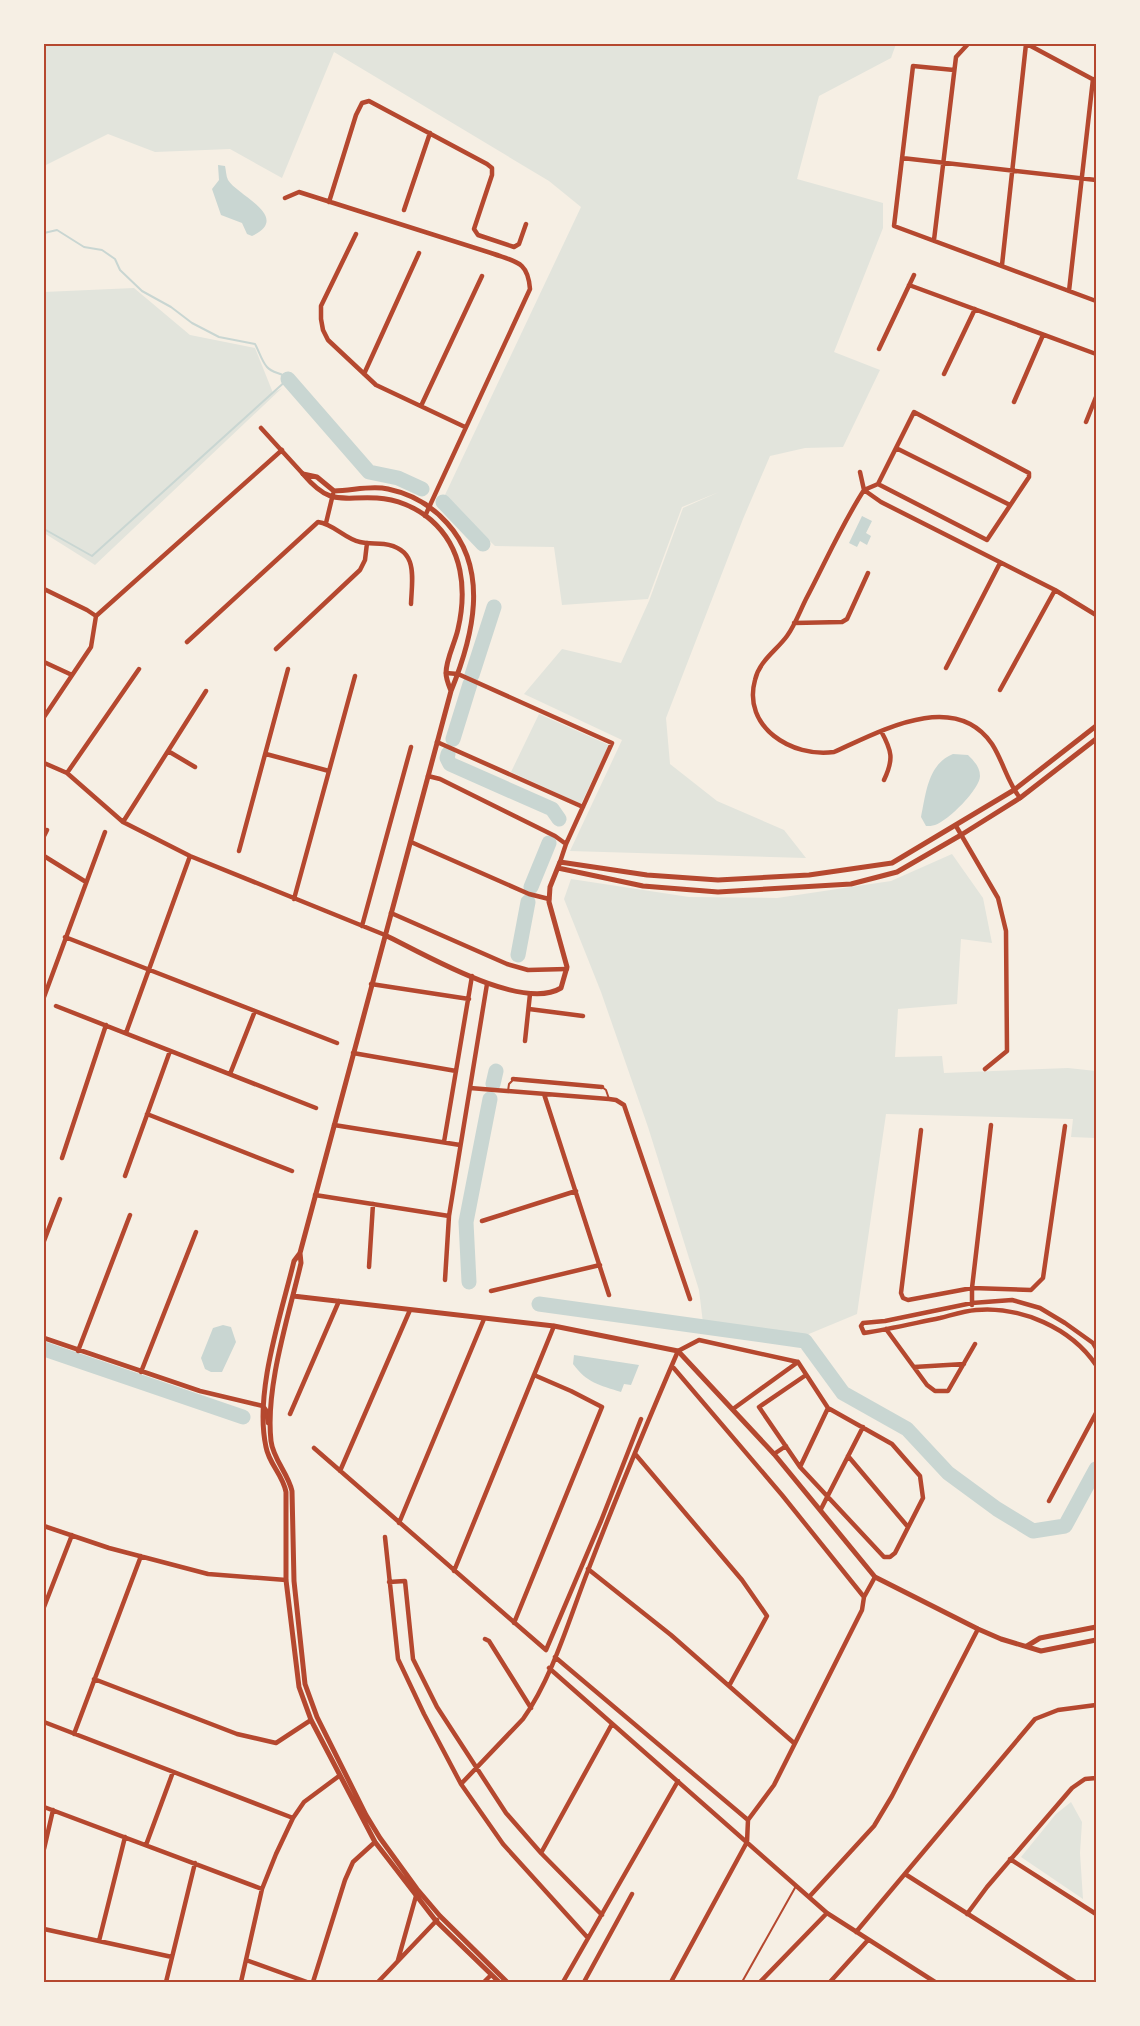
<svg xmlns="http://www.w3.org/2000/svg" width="1140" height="2026" viewBox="0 0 1140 2026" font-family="Inter,sans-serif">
<rect width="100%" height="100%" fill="#f6efe4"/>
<!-- green -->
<path fill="#e2e4dc" d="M 44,44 L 896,44 L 891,58 L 819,96 L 797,179 L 883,203 L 883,228 L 834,352 L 880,370 L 843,447 L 805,448 L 770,456 L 743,519 L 666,718 L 670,764 L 717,801 L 784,830 L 806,858 L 570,851 L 622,740 L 524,694 L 562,649 L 621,663 L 649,601 L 683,508 L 719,492 L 682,507 L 648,599 L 562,605 L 554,547 L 495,546 L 444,497 L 581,207 L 549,181 L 334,52 L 282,178 L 230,149 L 155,152 L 108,134 L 44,166 Z
M 134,288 L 190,335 L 255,348 L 273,393 L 282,388 L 95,565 L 44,533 L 44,292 Z
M 539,714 L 609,745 L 581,804 L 511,772 Z
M 952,854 L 983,898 L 992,943 L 961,939 L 957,1004 L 898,1009 L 895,1057 L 942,1056 L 944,1073 L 1068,1068 L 1096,1071 L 1096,1138 L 1071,1137 L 1073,1119 L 886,1114 L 857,1314 L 804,1336 L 703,1323 L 699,1290 L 648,1127 L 601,992 L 564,899 L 571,879 L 689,897 L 777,898 L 891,881 Z
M 1071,1802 L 1082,1822 L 1080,1853 L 1083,1899 L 1021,1857 L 1056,1814 Z"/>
<!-- water -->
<path fill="#c9d6d2" d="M 218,165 L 225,166 C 226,170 226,176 228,180 C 238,196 292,217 252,236 L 247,234 L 242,223 L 221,215 L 212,189 L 219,180 Z
M 862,516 L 872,521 L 866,533 L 871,536 L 867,545 L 860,541 L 857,547 L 849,543 Z
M 953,754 L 968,755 C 974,761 980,767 980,776 C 980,789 948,821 935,825 C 932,826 929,826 926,826 L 921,817 C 926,793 928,764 953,754 Z
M 223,1325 L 231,1327 L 236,1342 L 222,1372 L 211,1372 L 205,1369 L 201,1358 L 213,1328 Z
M 574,1355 L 639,1365 L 631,1385 L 624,1384 L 621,1392 C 599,1385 587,1383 573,1364 Z"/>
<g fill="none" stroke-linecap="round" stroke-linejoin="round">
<!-- stream -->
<path stroke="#c9d6d2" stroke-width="2" d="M 44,233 L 57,230 L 84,247 L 102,250 L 115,259 L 120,270 L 142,291 L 171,307 L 192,323 L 219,337 L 255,344 C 259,351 262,362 267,367 C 273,374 282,372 288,379 L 92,556 L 44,529"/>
<!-- river -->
<path stroke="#c9d6d2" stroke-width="15" d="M 288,379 L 369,472 L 398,478 L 422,489
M 443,502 L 483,544
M 472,675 L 494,607
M 453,739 L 470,684
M 448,754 L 447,758 L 450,764 L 552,809 L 559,819
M 531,887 L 549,843
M 518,955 L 528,902
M 493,1084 L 496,1071
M 469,1282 L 466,1222 L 490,1099
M 539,1304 L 805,1341 L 843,1393 L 907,1429 L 948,1473 L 997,1509 L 1033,1531 L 1065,1526 L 1096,1469
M 44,1349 L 243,1417"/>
<!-- service -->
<path stroke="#b5482f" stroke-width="2" d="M 602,1087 L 606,1090 L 609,1099
M 508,1091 L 509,1084 L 512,1081
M 742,1982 L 796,1886"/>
<!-- minor -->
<path stroke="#b5482f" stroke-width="4.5" d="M 1027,44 L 1096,81
M 954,70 L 913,66 L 894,226 L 1096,301
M 902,158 L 1096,180
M 285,198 L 299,192 L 494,254 C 517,262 528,262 530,289 L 425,516
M 329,202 L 356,115 L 362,103 L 369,101 L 487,164 L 492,168 L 492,175 L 474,229 L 478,235 L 514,247 L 519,244 L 526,224
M 404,210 L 430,133
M 356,234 L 321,306 L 321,319 L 323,330 L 328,340 L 376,385 L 465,427
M 934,240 L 956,57 L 968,44
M 1002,265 L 1026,44
M 909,285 L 1096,354
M 1069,291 L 1093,79
M 879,349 L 914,275
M 364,374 L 419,253
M 944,374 L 975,309
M 1014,402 L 1043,335
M 421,406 L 482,276
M 1086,422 L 1096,397
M 261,428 L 303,474
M 896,448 L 1010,505
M 860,472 L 864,490
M 864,490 C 842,524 825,563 806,599 C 800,611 795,625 787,636 C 777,650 759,661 755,680 C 742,727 792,758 834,752 C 879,732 954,689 992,744 C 1003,761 1007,781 1020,798
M 864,490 L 878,484 L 987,540 L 1029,477 L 1029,473 L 914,412 L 878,484
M 864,490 L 881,502 L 1055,590 L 1096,615
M 326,523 L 333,494
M 44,589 L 87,610 L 96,616
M 96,616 L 282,450
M 794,623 L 842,622 L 847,619 L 868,573
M 187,642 L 318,522 C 334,524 345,539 360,542 C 368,544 376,543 384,544 C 419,549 412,577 411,604
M 276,649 L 360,570 L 365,560 L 367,543
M 44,662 L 72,675
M 946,668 L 1000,563
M 446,673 L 458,674 L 612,743 L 566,844 L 560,862
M 1000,690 L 1055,590
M 44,717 L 91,647 L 96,616
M 881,731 C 892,751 894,759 884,780
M 437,742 L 583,807
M 168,751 L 195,767
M 266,754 L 329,771
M 44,763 L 67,773 L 123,822 L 190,856 L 385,935
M 67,773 L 139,669
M 428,776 L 440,779 L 555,836 L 566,844
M 123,822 L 206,691
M 956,826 L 998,898 L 1006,931 L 1007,1051 L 985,1069
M 44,836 L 47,830
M 411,842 L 529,894 L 549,899
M 239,851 L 288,669
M 44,856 L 86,882
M 294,899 L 355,676
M 391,913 L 507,964 L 528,970 L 567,969
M 362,926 L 411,747
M 65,937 L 337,1043
M 371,984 L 469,999
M 44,997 L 105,832
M 56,1006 L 316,1108
M 529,1009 L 583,1016
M 126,1033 L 190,856
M 525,1041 L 530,994
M 353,1053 L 456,1071
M 230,1074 L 255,1011
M 513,1079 L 602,1087
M 470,1088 L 609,1099 L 616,1100 L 624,1105 L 690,1299
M 544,1094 L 609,1295
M 147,1114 L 292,1171
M 334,1125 L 460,1145
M 921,1130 L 901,1293 L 903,1298 L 908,1300 L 972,1288 L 1031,1290 L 1043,1278 L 1065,1126
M 444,1142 L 472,976
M 62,1158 L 106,1025
M 125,1176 L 170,1051
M 315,1195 L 449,1216
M 482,1221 L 576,1191
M 44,1241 L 60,1199
M 369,1267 L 373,1204
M 445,1280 L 449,1216 L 487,984
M 491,1291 L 600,1265
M 972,1305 L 972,1288 L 991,1125
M 886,1329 L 927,1385 L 935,1391 L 948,1391 L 975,1344
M 44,1338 L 200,1391 L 263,1406
M 1096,1348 L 1093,1343 L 1065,1323 L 1040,1308 L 1012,1300 L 972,1303 L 885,1321 L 863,1323 L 861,1326 L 864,1333 C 890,1329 915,1323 940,1318 C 952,1315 964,1311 976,1310 C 1021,1306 1071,1328 1096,1365
M 78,1351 L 130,1215
M 672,1366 L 782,1495 L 864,1597
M 914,1367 L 964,1364
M 141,1372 L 196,1232
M 263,1406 L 266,1410 L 268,1423
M 733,1409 L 798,1362
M 290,1414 L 339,1301
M 314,1448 L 546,1650 L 601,1521 L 641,1419
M 774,1454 L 786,1446
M 636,1455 L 742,1580 L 767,1616 L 729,1686
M 848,1456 L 908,1527
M 800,1467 L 828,1408
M 340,1471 L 410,1310
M 1049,1501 L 1096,1413
M 821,1509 L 863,1427
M 399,1523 L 484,1319
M 44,1526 L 109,1548 L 208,1574 L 286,1580
M 385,1537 L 398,1659 L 424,1714 L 461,1784 L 503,1844 L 588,1938
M 588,1569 L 671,1635 L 794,1743
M 454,1571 L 554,1326
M 389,1582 L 405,1581 L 413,1659 L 437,1707 L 506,1813 L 541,1853 L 602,1915
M 44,1607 L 72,1535
M 514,1623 L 602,1407 L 571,1391 L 534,1375
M 485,1639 L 489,1641 L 531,1708
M 555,1657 L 748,1820
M 549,1668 L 827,1913 L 935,1982
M 94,1679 L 237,1734 L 276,1743 L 311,1720
M 44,1722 L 293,1818
M 74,1734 L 141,1556
M 461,1784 L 523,1719 C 553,1677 570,1616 589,1568 C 617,1495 647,1423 678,1351 L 699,1340 L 798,1362 L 828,1408 L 892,1444 L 920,1476 L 923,1498 L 895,1553 L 890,1557 L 884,1557 L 800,1467 L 759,1407 L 806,1375
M 44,1807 L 262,1889
M 146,1845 L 173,1772
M 44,1849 L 53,1810
M 541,1853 L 612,1724
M 1010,1859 L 1096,1914
M 905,1874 L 1075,1982
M 809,1897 L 874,1826 L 892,1796 L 978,1629
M 967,1914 L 987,1887 L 1072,1788 L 1085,1779 L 1096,1778
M 44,1929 L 172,1957
M 856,1932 L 1035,1719 L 1058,1710 L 1096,1705
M 99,1941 L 125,1837
M 246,1960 L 307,1982
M 398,1960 L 416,1896
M 166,1982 L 195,1863
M 241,1982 L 262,1889 L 276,1854 L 293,1818 L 304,1802 L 339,1776
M 313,1982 L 345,1880 L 353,1862 L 375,1842
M 378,1982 L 437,1920
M 484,1982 L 491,1975
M 563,1982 L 678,1781
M 584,1982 L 632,1894
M 671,1982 L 747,1842 L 748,1820 L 774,1785 L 862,1610 L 864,1597 L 875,1577
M 760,1982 L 827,1913
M 830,1982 L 868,1940"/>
<!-- tertiary -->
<path stroke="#b5482f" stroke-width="5" d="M 303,474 L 317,477 L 334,491 C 352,491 370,485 388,489 C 412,494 431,505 447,523 C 490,570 473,637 451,691 L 300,1253 L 301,1263 C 289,1315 265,1387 271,1441 C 273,1459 288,1473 292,1491 L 294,1581 L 305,1684 L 317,1717 L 366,1815 L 380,1838 L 417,1889 L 440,1916 L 507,1982
M 303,474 C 331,507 341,496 377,498 C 396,499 416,507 431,520 C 463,548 467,590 458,629 C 455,643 446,659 446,673 C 446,679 449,686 451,691
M 558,868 L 643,886 L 718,892 L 851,884 L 897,872 L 961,835 L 1020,798 L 1096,739
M 385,935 C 424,954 522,1012 561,988 L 567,967 L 549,902 L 550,887 L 560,862 L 647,875 L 718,880 L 809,875 L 892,863 L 1014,790 L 1096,726
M 300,1253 L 294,1261 C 281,1315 254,1393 266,1447 C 269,1464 283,1475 286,1492 L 286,1580 L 299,1687 L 311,1720 L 375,1842 L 436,1921 L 499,1982
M 293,1296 L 554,1326 L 678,1351 L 774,1454 L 875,1577 L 978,1629 L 1001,1639 L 1041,1651 L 1096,1640
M 1027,1646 L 1040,1638 L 1096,1627"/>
</g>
<!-- border -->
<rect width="1140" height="2026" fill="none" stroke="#f6efe4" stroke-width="90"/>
<rect x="45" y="45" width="1050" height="1936" fill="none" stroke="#b5482f" stroke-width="2"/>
</svg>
